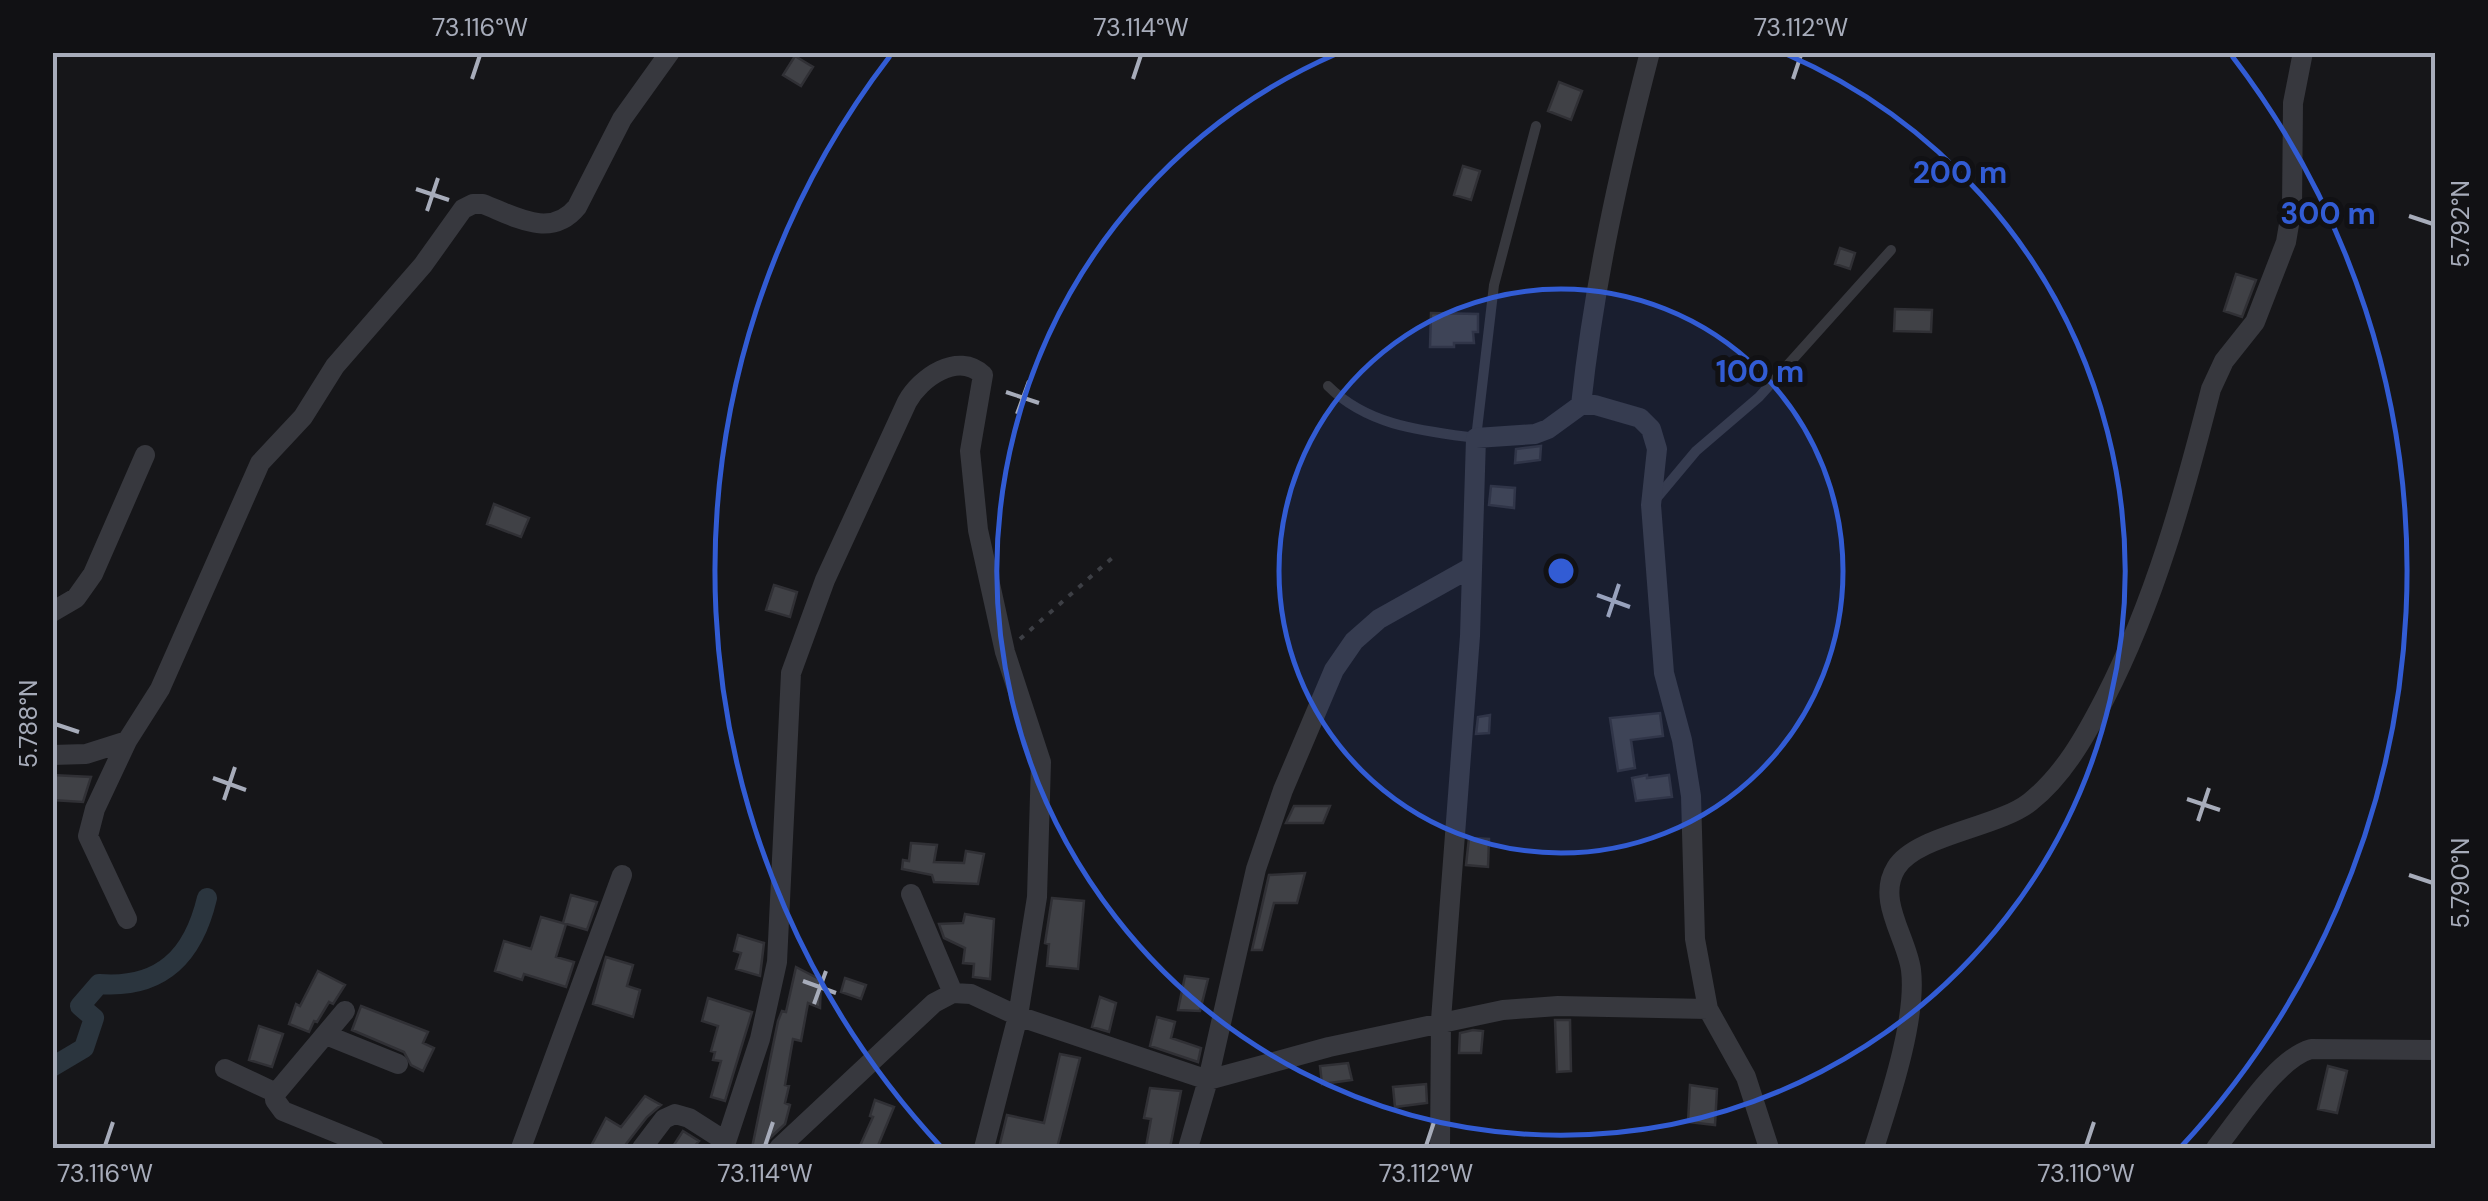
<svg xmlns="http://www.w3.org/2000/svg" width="2488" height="1201" viewBox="0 0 2488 1201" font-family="'DM Sans',sans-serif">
<rect width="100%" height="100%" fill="#161619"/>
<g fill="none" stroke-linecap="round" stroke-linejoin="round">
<!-- canal -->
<path stroke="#2b353e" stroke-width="20" d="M 52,1067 L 84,1048 L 94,1018 L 80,1006 L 99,984 C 161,989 193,957 207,898"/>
</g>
<!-- building -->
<path fill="#404146" stroke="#303035" stroke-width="2.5" d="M 795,56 L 813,67 L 801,86 L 783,75 Z
M 1559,82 L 1582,91 L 1571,120 L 1548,111 Z
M 1463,166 L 1480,171 L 1471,200 L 1454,195 Z
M 1840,248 L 1855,253 L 1850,269 L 1835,264 Z
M 2236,274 L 2256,280 L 2242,317 L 2224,311 Z
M 1895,309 L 1932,310 L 1931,332 L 1894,331 Z
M 1431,313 L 1478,314 L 1478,332 L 1473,332 L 1474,343 L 1454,343 L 1454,347 L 1430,347 Z
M 1541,446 L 1540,460 L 1515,463 L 1516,449 Z
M 1491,486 L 1515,488 L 1514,508 L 1489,505 Z
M 494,504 L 529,518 L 521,537 L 487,524 Z
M 774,585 L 797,592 L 790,617 L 766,610 Z
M 1660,713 L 1663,736 L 1631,740 L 1635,768 L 1618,771 L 1610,718 Z
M 1490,715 L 1489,733 L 1476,734 L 1478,717 Z
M 52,775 L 91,777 L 83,802 L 52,800 Z
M 1647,775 L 1647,778 L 1669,775 L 1672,797 L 1636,801 L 1632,778 Z
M 1294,806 L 1330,806 L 1323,823 L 1286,823 Z
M 1469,838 L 1489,839 L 1488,867 L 1466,865 Z
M 911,843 L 937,845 L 934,862 L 964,863 L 966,851 L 984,854 L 978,884 L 934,882 L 932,875 L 902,869 L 903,860 L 909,861 Z
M 1305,873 L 1297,903 L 1274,903 L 1262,950 L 1252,950 L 1269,875 Z
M 571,895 L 597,902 L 587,930 L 563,923 Z
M 1052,898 L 1084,901 L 1078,969 L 1047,966 L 1049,944 L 1045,943 Z
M 965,914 L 994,919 L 990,979 L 973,977 L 974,964 L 963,963 L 965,948 L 944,938 L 939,924 L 963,923 Z
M 541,917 L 566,924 L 556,957 L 574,962 L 566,987 L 524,974 L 522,980 L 495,971 L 504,941 L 531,949 Z
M 738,935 L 764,943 L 760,976 L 736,969 L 741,953 L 734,951 Z
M 606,957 L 633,965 L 627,986 L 640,990 L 633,1017 L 593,1004 Z
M 796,967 L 821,980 L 820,1008 L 808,1003 L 801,1041 L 793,1039 L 785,1085 L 789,1086 L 785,1103 L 790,1105 L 785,1124 L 769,1139 L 766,1148 L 752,1148 L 778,1021 L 782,1011 L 786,1012 Z
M 318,971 L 345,985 L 333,1004 L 329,1002 L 317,1022 L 314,1021 L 309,1032 L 289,1024 L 296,1004 L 300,1006 Z
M 1185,976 L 1208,979 L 1200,1011 L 1178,1010 Z
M 845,978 L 866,985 L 861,999 L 841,992 Z
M 1100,997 L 1116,1003 L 1109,1032 L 1092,1027 Z
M 708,998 L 752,1012 L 725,1101 L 711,1097 L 721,1061 L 713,1060 L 715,1052 L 711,1051 L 718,1026 L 702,1021 Z
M 361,1006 L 428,1032 L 423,1043 L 434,1048 L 423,1071 L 411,1065 L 404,1052 L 352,1030 Z
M 1157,1017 L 1175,1022 L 1171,1038 L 1201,1048 L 1198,1062 L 1150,1046 Z
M 1555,1020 L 1570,1020 L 1571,1071 L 1557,1072 Z
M 259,1026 L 283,1034 L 272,1067 L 249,1060 Z
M 1473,1030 L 1483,1031 L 1481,1053 L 1459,1053 L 1460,1033 Z
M 1060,1054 L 1080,1058 L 1057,1148 L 999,1148 L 1007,1115 L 1044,1123 Z
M 1348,1063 L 1352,1080 L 1322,1084 L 1320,1066 Z
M 2328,1066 L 2347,1071 L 2337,1113 L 2318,1109 Z
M 1426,1084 L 1427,1103 L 1395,1107 L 1393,1087 Z
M 1690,1085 L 1717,1089 L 1715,1125 L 1688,1122 Z
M 1150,1088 L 1181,1091 L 1170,1148 L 1146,1147 L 1151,1119 L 1144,1118 Z
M 645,1096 L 661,1105 L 647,1117 L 623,1148 L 590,1148 L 606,1118 L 621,1127 Z
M 875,1100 L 894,1107 L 877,1148 L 859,1148 L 873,1117 L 870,1116 Z
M 683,1131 L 699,1141 L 693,1148 L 672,1148 Z"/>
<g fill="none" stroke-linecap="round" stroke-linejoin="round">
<!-- path -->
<path stroke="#3d3f45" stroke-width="4" stroke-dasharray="5 8" stroke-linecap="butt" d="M 1020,639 L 1112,558"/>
<!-- service -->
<path stroke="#37383e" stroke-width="10" d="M 1328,386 C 1368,426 1423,431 1476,438 L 1494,285 L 1536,126
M 1655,500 L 1696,451 L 1759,397 L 1891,250"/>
<!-- minor -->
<path stroke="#37383e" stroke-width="20" d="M 1581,405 C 1594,283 1619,171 1650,52
M 52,612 L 76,598 L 93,574 L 145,455
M 52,755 L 86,754 L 127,741
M 911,894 L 953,993
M 127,919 L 88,836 L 95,809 L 127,741 L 160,689 L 260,463 L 303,417 L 335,366 L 423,265 L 463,209 L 473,204 L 483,204 C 516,217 551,239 577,207 L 622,119 L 670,52
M 345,1011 L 276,1093 L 275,1100 L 283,1111 L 374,1148
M 326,1035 L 398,1064
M 225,1069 L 276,1093
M 521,1148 L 622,875
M 642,1148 L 664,1119 L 675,1114 L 689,1118 L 725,1141
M 724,1148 L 760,1039 L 777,962 L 791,673 L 825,580 L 907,402 C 920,378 958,351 983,375 L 970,451 L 978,530 L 1005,652 L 1041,762 L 1037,897 L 1018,1016 L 984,1148
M 779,1148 L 934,1003 L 953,993 L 971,994 L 1018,1016 L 1208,1080 L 1329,1047 L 1503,1010 L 1558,1006 L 1708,1009
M 1188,1148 L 1208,1080 L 1256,869 L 1283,790 L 1334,670 L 1354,641 L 1379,619 L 1470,568
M 1440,1148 L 1441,1020 L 1470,636 L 1476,438 L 1535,434 L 1548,429 L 1581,405 L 1595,405 L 1640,418 L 1651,429 L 1657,449 L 1651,505 L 1664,673 L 1682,740 L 1691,796 L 1695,939 L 1708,1009 L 1746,1077 L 1769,1148
M 1874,1148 C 1889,1101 1917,1019 1911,970 C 1907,938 1876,900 1896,868 C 1916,835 1997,828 2030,802 C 2064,775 2086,735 2105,698 C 2155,600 2184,495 2211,389 L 2224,361 L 2255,322 L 2286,242 L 2292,207 L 2293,103 L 2303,52
M 2216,1148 C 2239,1120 2276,1059 2311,1049 L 2436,1050"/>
</g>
<!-- ticks -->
<path fill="none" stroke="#a7acba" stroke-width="4" d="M 472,79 L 480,55M 1133,79 L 1141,55M 1793,79 L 1801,55M 416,189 L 449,200M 427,211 L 438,178M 2409,216 L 2433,224M 1006,392 L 1039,403M 1017,414 L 1029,381M 1597,595 L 1630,607M 1608,617 L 1619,584M 55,724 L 79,732M 213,778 L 246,790M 2187,799 L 2220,810M 224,800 L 235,767M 2198,821 L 2209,788M 2409,875 L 2433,883M 803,981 L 836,993M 814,1004 L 826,971M 105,1146 L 113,1122M 765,1146 L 773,1122M 1426,1146 L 1434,1122M 2086,1146 L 2094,1122"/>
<!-- distance rings -->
<circle cx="1561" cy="571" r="282" fill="#325cd4" fill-opacity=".12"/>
<g fill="none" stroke="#325cd4" stroke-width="5">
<circle cx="1561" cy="571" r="282"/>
<path d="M1786 54A564 564 0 1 1 1336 54"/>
<path d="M942 1148A846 846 0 0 1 890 56M2232 56A846 846 0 0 1 2180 1148"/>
</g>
<circle cx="1561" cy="571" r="15" fill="#325cd4" stroke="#111114" stroke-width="5"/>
<g font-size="30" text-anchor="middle" font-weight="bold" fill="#325cd4" stroke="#111114" stroke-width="10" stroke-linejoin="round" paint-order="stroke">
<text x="1960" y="183">200 m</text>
<text x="2328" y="224">300 m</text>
<text x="1760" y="382">100 m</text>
</g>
<!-- border -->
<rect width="2488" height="1201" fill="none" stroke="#111114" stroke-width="110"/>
<rect x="55" y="55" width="2378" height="1091" fill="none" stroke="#a7acba" stroke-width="4"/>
<g font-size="25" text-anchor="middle" fill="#a7acba">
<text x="480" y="36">73.116°W</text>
<text x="1141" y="36">73.114°W</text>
<text x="1801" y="36">73.112°W</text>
<text transform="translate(2460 224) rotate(-90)" y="9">5.792°N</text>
<text transform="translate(28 724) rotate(-90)" y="9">5.788°N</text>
<text transform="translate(2460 883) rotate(-90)" y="9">5.790°N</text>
<text x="105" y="1182">73.116°W</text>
<text x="765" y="1182">73.114°W</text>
<text x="1426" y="1182">73.112°W</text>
<text x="2086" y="1182">73.110°W</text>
</g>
</svg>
